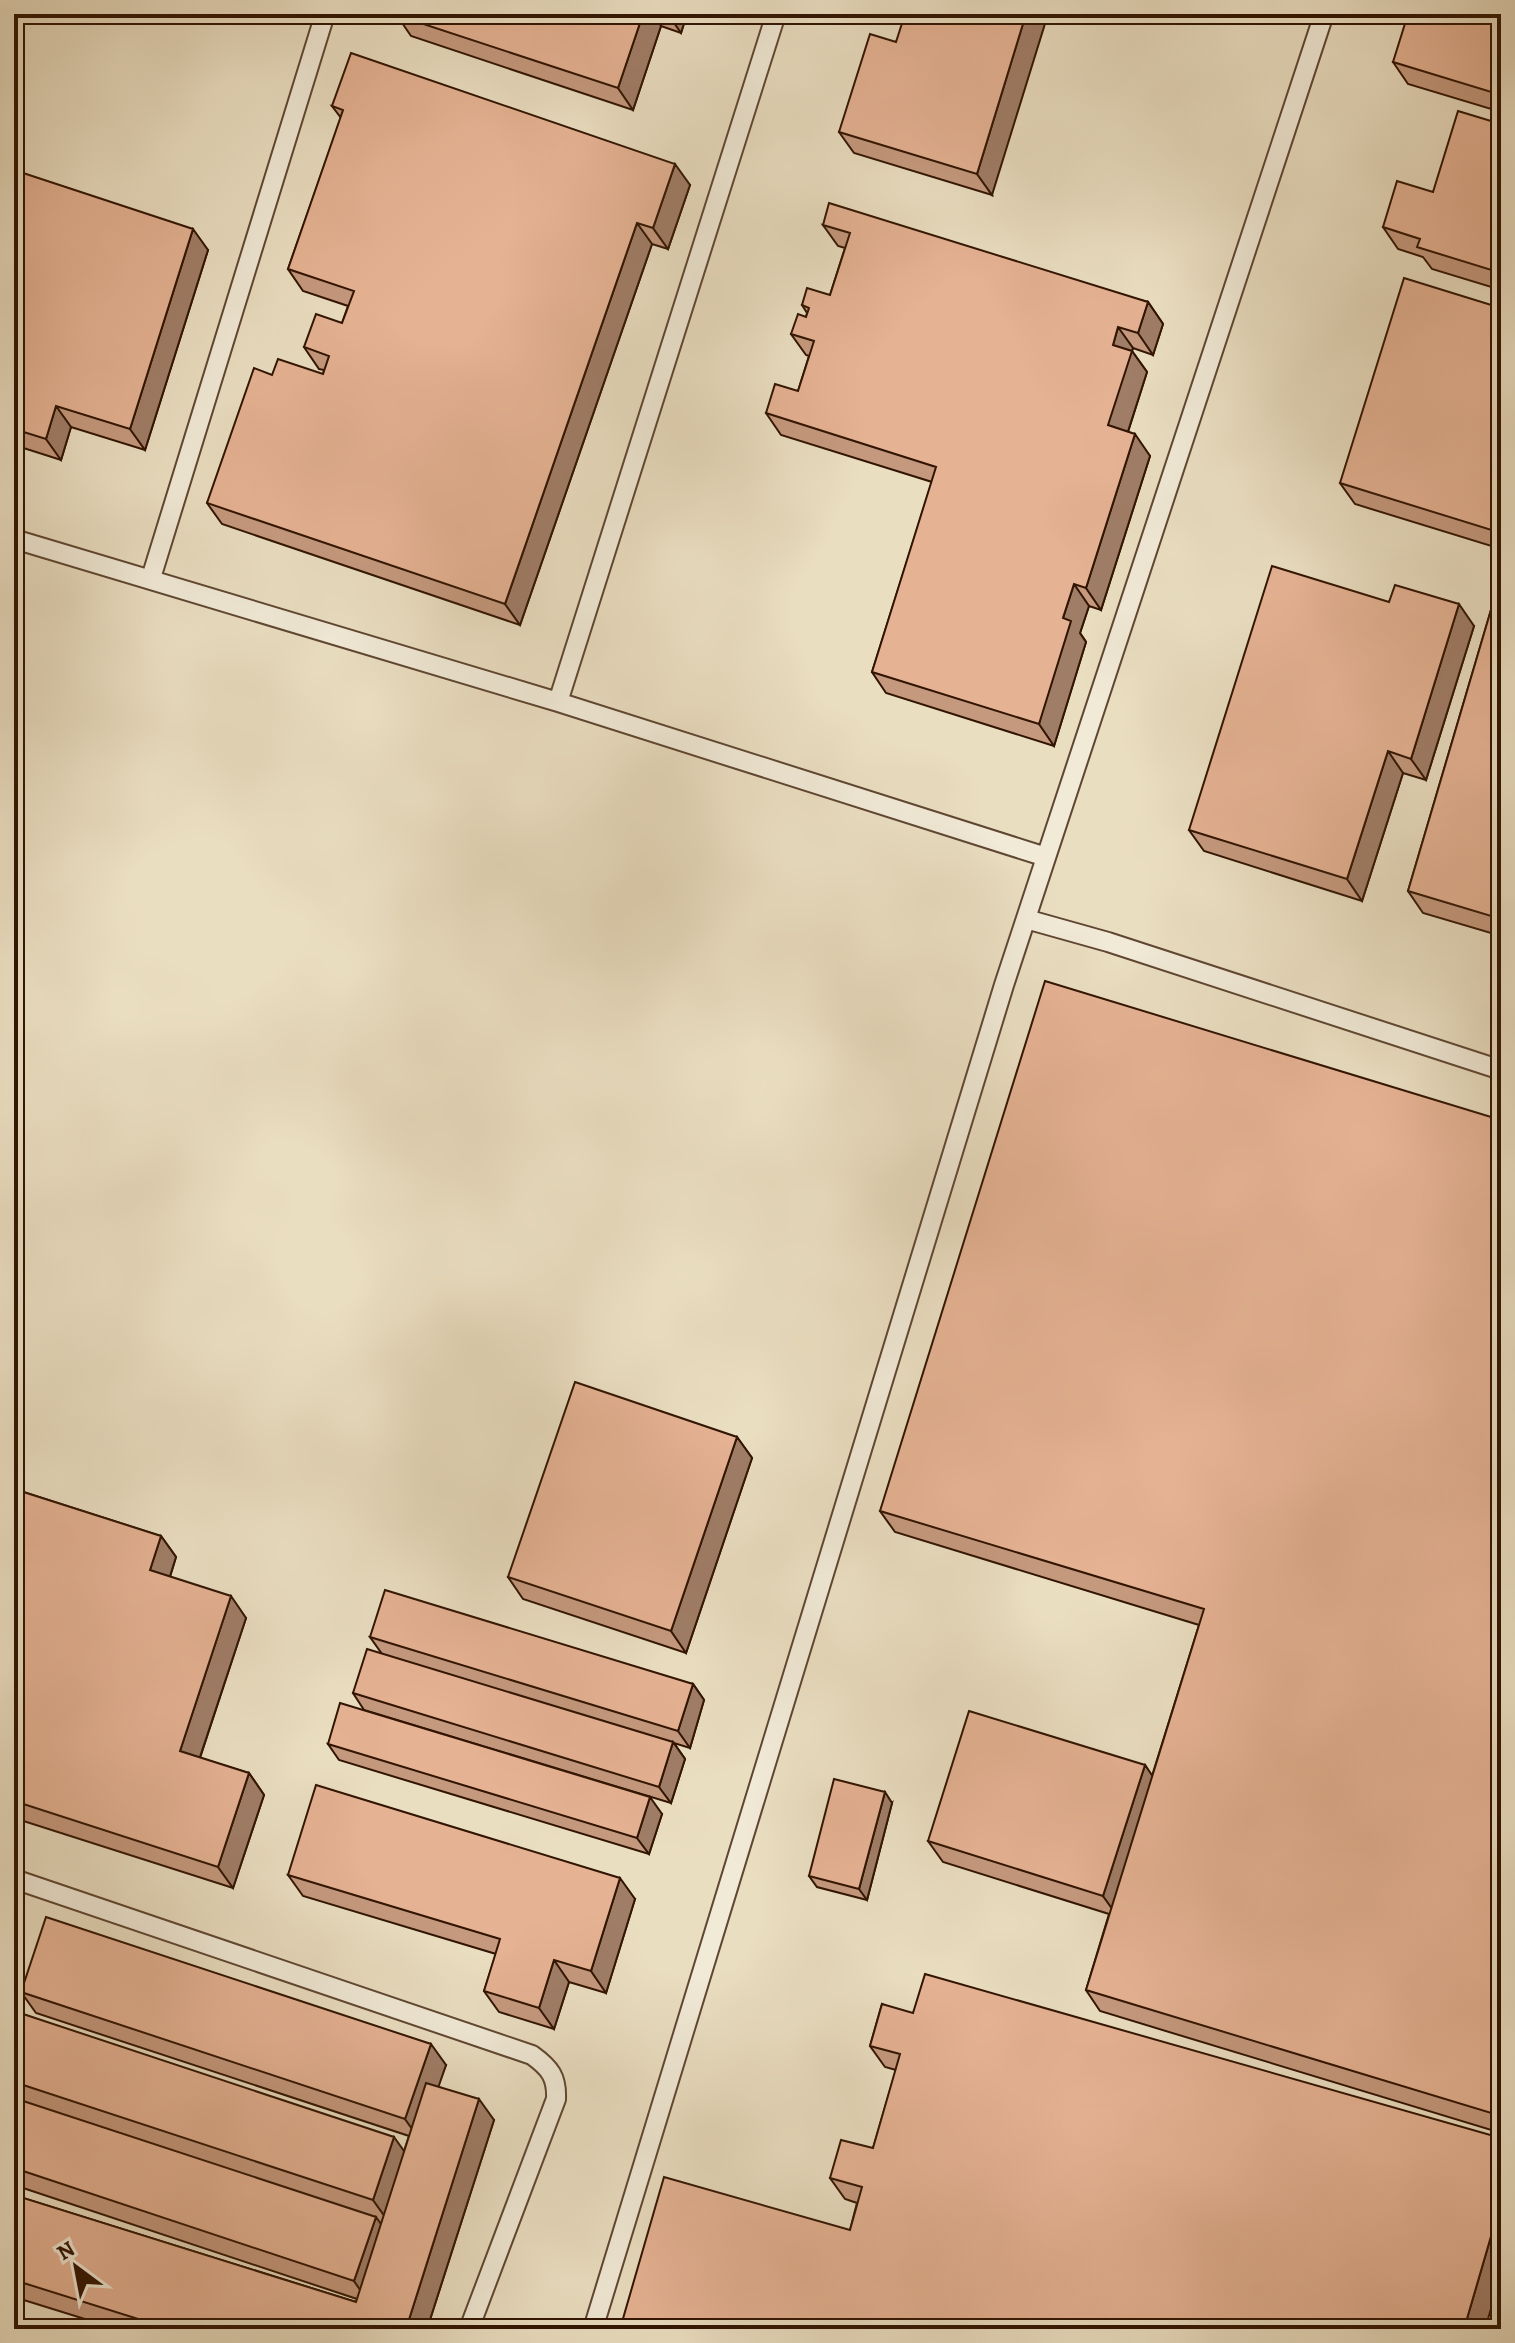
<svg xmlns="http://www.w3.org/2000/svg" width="1515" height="2343" viewBox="0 0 1515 2343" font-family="Alegreya,serif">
<rect width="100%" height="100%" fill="#eadec1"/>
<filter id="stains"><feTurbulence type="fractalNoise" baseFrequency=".0025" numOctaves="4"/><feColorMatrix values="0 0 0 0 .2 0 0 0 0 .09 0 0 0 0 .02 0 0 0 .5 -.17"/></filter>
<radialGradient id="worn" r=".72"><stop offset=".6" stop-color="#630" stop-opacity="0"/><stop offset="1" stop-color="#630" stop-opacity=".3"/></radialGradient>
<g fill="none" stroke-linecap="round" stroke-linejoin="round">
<defs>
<path id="service" d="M 14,539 L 558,702 L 1046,857
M 151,578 L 325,14
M 558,702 L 776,14
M 1026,919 L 1108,942 L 1501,1070
M 14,1879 L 532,2055 C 550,2068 557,2077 556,2099 L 469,2329
M 593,2329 L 1004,985 L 1324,14"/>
</defs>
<!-- service casing -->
<use href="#service" stroke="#5f4632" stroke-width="22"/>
<!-- service -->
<use href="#service" stroke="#f1ead7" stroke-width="18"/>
</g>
<!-- wall -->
<path fill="#c5997e" stroke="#311402" stroke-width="2" d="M 396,14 L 687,14 L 681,33 L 661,26 L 633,110 L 411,36 Z
M 1501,14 L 1501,112 L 1408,84 L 1393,62 Z
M 896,42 L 992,195 L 854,153 L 839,132 Z
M 332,106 L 690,185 L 668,249 L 652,244 L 520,625 L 222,524 L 207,503 L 272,375 L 323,374 L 324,370 L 319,369 L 304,347 L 342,323 L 348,306 L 303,291 L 288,269 L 341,118 Z
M 1501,124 L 1501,290 L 1432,269 L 1423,257 L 1398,249 L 1383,227 L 1433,192 Z
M 14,170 L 208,250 L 145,450 L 71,427 L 61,460 L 14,445 Z
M 823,225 L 1148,302 L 1163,324 L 1153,355 L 1133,348 L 1132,351 L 1147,372 L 1128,432 L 1150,456 L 1101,610 L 1089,606 L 1080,633 L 1086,642 L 1054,746 L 886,693 L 872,672 L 932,482 L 781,435 L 766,413 L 798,391 L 809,356 L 806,355 L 791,334 L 806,317 L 807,313 L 802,305 L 830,295 L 845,248 L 838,246 Z
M 1501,308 L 1501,549 L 1355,504 L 1340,483 Z
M 1501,576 L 1501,936 L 1423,913 L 1408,891 Z
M 1389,602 L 1474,626 L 1426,780 L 1403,773 L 1362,901 L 1204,851 L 1189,830 Z
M 1501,1120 L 1501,2133 L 1100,2011 L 1086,1990 L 1109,1914 L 943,1862 L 928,1841 L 1145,1765 L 1152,1776 L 1199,1625 L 895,1532 L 880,1511 Z
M 737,1437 L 752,1458 L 686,1653 L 523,1599 L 508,1577 Z
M 14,1489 L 161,1536 L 176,1557 L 170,1577 L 246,1618 L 200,1758 L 249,1773 L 264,1795 L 233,1888 L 14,1818 Z
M 370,1637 L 693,1684 L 704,1700 L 690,1748 L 674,1743 L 685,1759 L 671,1803 L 364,1710 L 353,1693 L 382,1654 Z
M 328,1744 L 662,1814 L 649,1854 L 339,1760 Z
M 892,1803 L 867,1900 L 817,1887 L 809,1876 Z
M 288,1875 L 635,1899 L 606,1993 L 569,1982 L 554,2029 L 499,2012 L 484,1991 L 496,1954 L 303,1896 Z
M 21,1992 L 446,2065 L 438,2086 L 494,2120 L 427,2329 L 117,2329 L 14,2297 L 14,2195 L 356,2302 L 357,2299 L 14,2185 L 14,2011 L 404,2151 L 409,2136 L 36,2013 Z
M 882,2004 L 1485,2329 L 850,2230 L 857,2203 L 845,2199 L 830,2178 L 873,2148 L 896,2070 L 885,2067 L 870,2046 Z"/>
<!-- shaded-wall -->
<path fill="#a07d67" stroke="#311402" stroke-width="2" d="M 643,14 L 653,14 L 661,26 L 633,110 L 618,88 Z
M 668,14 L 687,14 L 681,33 Z
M 1026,14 L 1048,14 L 992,195 L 977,174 Z
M 675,164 L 690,185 L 668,249 L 653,228 Z
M 637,223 L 652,244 L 520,625 L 505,604 Z
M 193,229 L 208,250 L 145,450 L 130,429 Z
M 1148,302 L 1163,324 L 1153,355 L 1138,333 Z
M 1118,327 L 1133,348 L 1132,351 L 1147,372 L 1123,447 L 1108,425 L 1113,345 Z
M 56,406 L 71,427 L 61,460 L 46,439 Z
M 1135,434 L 1150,456 L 1101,610 L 1086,588 Z
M 1074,584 L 1089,606 L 1080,633 L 1086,642 L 1054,746 L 1039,724 L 1063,618 Z
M 1459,604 L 1474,626 L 1426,780 L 1411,759 Z
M 1388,751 L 1403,773 L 1362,901 L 1347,879 Z
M 14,829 L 19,835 L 14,849 Z
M 737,1437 L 752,1458 L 686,1653 L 671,1631 Z
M 161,1536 L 176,1557 L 165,1592 L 150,1570 Z
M 231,1596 L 246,1618 L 195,1772 L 180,1751 Z
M 693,1684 L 704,1700 L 690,1748 L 678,1731 Z
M 673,1742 L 685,1759 L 671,1803 L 659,1787 Z
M 1145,1765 L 1160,1787 L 1118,1917 L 1103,1896 Z
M 249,1773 L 264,1795 L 233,1888 L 218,1867 Z
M 885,1792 L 892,1803 L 867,1900 L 859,1889 Z
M 650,1797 L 662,1814 L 649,1854 L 637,1838 Z
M 620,1878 L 635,1899 L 606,1993 L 591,1971 Z
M 554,1960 L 569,1982 L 554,2029 L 539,2008 Z
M 431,2044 L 446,2065 L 420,2140 L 405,2119 Z
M 479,2099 L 494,2120 L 427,2329 L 406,2329 Z
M 394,2137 L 409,2158 L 388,2221 L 373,2200 Z
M 1501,2202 L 1501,2275 L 1485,2329 L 1464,2329 Z
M 376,2217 L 391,2238 L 369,2303 L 354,2281 Z"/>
<!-- building -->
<path fill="#e5b293" stroke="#311402" stroke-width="2" d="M 396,14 L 643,14 L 618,88 L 396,15 Z
M 905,14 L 1026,14 L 977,174 L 839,132 L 870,34 L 896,42 Z
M 1408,14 L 1501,14 L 1501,95 L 1393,62 Z
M 351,53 L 675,164 L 653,228 L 637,223 L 505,604 L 207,503 L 254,368 L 272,375 L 278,359 L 323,374 L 329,356 L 304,347 L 316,314 L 342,323 L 354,291 L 288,269 L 343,110 L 332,106 Z
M 1458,111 L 1501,124 L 1501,273 L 1417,247 L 1420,239 L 1383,227 L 1397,181 L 1433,192 Z
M 14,170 L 193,229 L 130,429 L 56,406 L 46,439 L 14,429 Z
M 829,203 L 1148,302 L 1138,333 L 1118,327 L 1113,345 L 1132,351 L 1108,425 L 1135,434 L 1086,588 L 1074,584 L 1063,618 L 1071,621 L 1039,724 L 872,672 L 936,467 L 766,413 L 775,384 L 798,391 L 814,341 L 791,334 L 798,314 L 806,317 L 809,308 L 802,305 L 807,288 L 830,295 L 850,233 L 823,225 Z
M 1404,278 L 1501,308 L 1501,533 L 1340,483 Z
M 1272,566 L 1389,602 L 1395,585 L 1459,604 L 1411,759 L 1388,751 L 1347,879 L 1189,830 Z
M 1501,576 L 1501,919 L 1408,891 Z
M 1045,981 L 1501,1120 L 1501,2116 L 1086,1990 L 1204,1609 L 880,1511 Z
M 575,1382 L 737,1437 L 671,1631 L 508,1577 Z
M 14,1489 L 161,1536 L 150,1570 L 231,1596 L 180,1751 L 249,1773 L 218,1867 L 14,1801 Z
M 385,1590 L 693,1684 L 678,1731 L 370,1637 Z
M 367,1649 L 673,1742 L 659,1787 L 353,1693 Z
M 340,1703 L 650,1797 L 637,1838 L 328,1744 Z
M 969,1711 L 1145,1765 L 1103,1896 L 928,1841 Z
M 834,1779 L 885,1792 L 859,1889 L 809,1876 Z
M 316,1785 L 620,1878 L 591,1971 L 554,1960 L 539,2008 L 484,1991 L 500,1939 L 288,1875 Z
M 46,1917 L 431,2044 L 405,2119 L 21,1992 Z
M 925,1974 L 1501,2138 L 1501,2202 L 1464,2329 L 620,2329 L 664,2177 L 850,2230 L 862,2187 L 830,2178 L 841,2140 L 873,2148 L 900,2054 L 870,2046 L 882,2004 L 913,2013 Z
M 14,2011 L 394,2137 L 373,2200 L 14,2082 Z
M 426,2083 L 479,2099 L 406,2329 L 170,2329 L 14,2280 L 14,2195 L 356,2302 Z
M 14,2098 L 376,2217 L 354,2281 L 14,2168 Z"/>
<!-- margin -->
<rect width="1515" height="2343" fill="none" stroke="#eadec1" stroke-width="48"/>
<rect x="16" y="16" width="1483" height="2311" fill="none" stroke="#311402" stroke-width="4"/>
<rect x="24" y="24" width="1467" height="2295" fill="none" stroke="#311402" stroke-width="2"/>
<!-- north arrow -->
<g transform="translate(76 2267) rotate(328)" stroke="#f1ead7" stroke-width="6" paint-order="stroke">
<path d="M0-6L14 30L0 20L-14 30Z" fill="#311402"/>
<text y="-12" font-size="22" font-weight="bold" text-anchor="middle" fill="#311402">N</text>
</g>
<rect width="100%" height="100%" filter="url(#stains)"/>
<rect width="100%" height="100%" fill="url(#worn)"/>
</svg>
